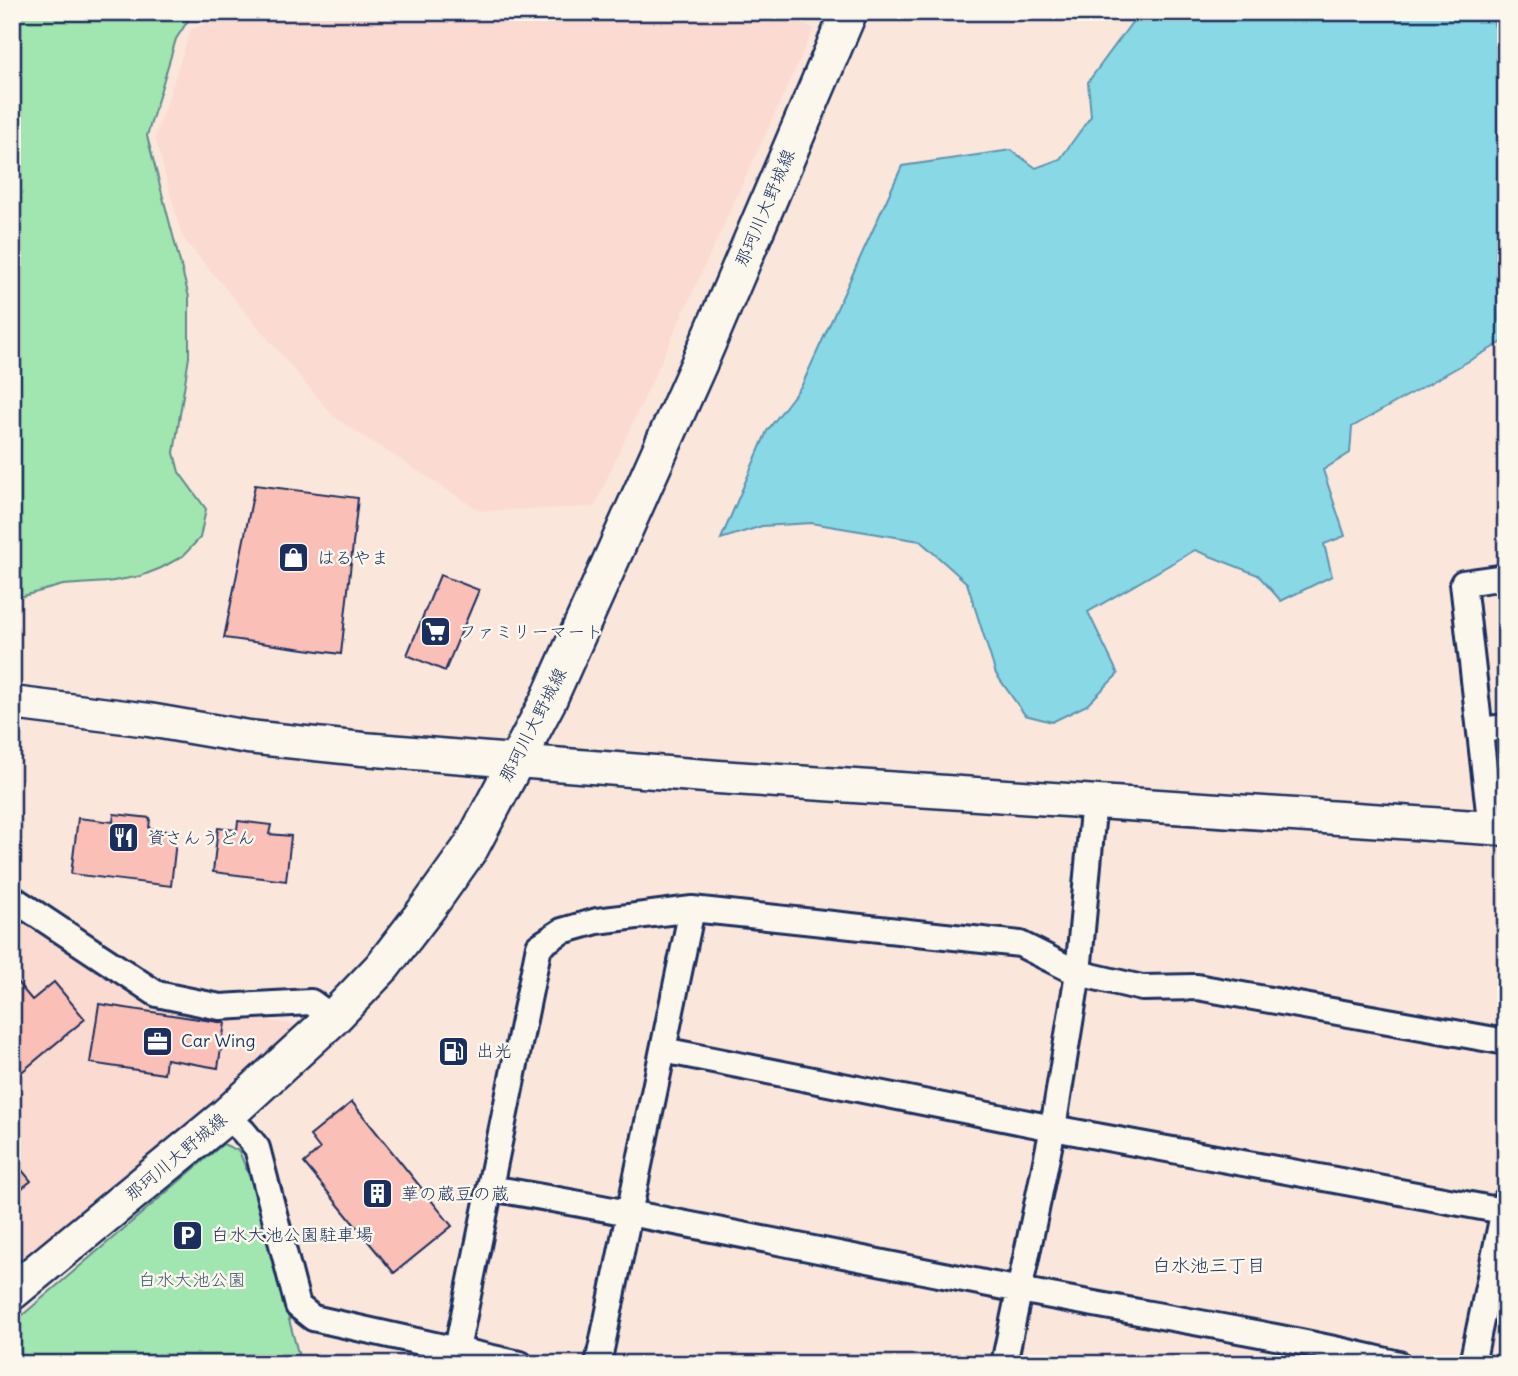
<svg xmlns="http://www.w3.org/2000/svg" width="1518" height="1376" viewBox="0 0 1518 1376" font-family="Delius,'Klee One',sans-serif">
<rect width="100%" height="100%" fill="#fbe6dc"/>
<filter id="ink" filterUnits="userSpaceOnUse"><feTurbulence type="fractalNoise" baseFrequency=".0143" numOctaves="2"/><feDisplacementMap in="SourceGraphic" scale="14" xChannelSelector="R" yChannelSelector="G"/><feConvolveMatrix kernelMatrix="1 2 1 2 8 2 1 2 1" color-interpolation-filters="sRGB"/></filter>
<g filter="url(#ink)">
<!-- built -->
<path fill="#fbdad1" d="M 242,12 L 769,12 L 814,28 L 594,507 L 480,511 L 334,417 L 182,237 L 155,137 L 191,29 Z
M 12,918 L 83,961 L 134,998 L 302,1026 L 12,1268 Z"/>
<!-- green -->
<path fill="#a1e5b1" stroke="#5e8a88" stroke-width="2" d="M 12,12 L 210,12 L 189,19 L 176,39 L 147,136 L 189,297 L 189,357 L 174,453 L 179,472 L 206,509 L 200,538 L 183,556 L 161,568 L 141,576 L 108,582 L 63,585 L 12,599 Z
M 223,1144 L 239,1151 L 252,1183 L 301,1364 L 12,1364 L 12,1324 Z"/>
<!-- water -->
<path fill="#88d8e5" stroke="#5c94af" stroke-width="2" d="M 1148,12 L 1489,12 L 1506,53 L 1506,340 L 1352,427 L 1350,453 L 1323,470 L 1345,536 L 1324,544 L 1332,576 L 1281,601 L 1258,575 L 1195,550 L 1088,612 L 1118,674 L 1087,705 L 1052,722 L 1025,715 L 996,674 L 967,583 L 920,541 L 811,523 L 762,526 L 721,539 L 767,431 L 802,385 L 902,166 L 1011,150 L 1036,168 L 1060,159 L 1091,116 L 1088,82 L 1133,21 Z"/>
<!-- building -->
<path fill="#fabfb7" stroke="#1b2f5e" stroke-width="2" d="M 255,485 L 358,498 L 341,654 L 224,638 Z
M 440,575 L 479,590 L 445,671 L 407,655 Z
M 114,814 L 150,818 L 149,829 L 177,832 L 171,886 L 71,874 L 78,818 L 113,822 Z
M 238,821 L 271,825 L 269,834 L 291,836 L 286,881 L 213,872 L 218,828 L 237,830 Z
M 12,976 L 32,1000 L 54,982 L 85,1019 L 12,1080 Z
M 99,1004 L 225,1023 L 218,1068 L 166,1059 L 164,1074 L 90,1063 Z
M 352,1102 L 452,1226 L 394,1273 L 304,1163 L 320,1149 L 310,1136 Z
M 12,1158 L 31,1181 L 12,1196 Z"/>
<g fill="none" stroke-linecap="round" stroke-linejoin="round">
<defs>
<path id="minor" d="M 1480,730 L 1506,727
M 1491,829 L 1463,583 L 1506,577
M 12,898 L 157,994 L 220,1007 L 311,1002 L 333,1018
M 663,1050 L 1053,1128 L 1503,1211
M 226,1116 L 243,1131 L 257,1148 L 298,1306 L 313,1318 L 520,1364
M 490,1188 C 668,1218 843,1256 1020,1290 C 1146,1315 1274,1333 1399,1364
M 454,1364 L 539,946 L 562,931 L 597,921 L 692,909 L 1020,944 L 1078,973 L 1142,988 L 1197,987 L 1506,1042
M 598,1364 L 692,909
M 1004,1364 L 1053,1128 L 1078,973 L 1094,800
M 1472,1364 L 1506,1200"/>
<path id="tertiary" d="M 12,703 L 149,720 L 248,737 L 363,749 L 718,777 L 1506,829"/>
<path id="secondary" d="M 12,1292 L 226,1116 L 333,1018 L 382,967 L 429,906 L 471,847 L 548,701 L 701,359 L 849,12"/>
</defs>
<!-- minor casing -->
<use href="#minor" stroke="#1b2f5e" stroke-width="30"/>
<!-- tertiary casing -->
<use href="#tertiary" stroke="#1b2f5e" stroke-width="37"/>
<!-- secondary casing -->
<use href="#secondary" stroke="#1b2f5e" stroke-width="40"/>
<!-- minor -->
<use href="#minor" stroke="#fbf7ec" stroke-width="24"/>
<!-- tertiary -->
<use href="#tertiary" stroke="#fbf7ec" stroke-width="32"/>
<!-- secondary -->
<use href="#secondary" stroke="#fbf7ec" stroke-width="35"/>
</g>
</g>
<!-- icons -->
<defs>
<symbol id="shop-square" viewBox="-11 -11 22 22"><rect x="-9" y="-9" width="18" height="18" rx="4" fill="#1b2f5e" stroke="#fbf7ec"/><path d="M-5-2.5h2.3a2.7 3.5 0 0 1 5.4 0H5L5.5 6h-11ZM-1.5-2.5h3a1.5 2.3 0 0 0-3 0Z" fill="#fff"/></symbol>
<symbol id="supermarket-square" viewBox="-11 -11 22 22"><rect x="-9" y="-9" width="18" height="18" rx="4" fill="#1b2f5e" stroke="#fbf7ec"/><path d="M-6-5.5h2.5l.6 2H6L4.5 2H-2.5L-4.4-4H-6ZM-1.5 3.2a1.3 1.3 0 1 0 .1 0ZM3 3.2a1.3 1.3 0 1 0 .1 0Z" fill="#fff"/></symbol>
<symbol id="restaurant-square" viewBox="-11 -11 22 22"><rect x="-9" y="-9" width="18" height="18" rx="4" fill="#1b2f5e" stroke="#fbf7ec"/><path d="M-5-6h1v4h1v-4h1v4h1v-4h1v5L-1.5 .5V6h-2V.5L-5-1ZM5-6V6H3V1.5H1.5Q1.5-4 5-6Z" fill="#fff"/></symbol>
<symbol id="office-square" viewBox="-11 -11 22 22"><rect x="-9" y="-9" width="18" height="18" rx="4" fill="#1b2f5e" stroke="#fbf7ec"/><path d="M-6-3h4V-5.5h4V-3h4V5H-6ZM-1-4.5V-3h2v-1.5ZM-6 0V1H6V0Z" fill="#fff"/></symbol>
<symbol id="fuel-square" viewBox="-11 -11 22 22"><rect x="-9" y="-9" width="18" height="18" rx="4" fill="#1b2f5e" stroke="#fbf7ec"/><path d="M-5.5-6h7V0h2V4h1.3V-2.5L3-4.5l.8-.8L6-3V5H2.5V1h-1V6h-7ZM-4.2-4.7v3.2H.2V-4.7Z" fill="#fff"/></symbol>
<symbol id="building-square" viewBox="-11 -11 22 22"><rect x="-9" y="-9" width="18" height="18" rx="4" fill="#1b2f5e" stroke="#fbf7ec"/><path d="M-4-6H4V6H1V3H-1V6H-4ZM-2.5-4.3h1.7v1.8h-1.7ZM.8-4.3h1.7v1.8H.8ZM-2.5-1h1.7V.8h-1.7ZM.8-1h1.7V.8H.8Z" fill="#fff"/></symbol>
<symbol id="parking-square" viewBox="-11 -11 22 22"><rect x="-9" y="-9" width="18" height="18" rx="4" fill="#1b2f5e" stroke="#fbf7ec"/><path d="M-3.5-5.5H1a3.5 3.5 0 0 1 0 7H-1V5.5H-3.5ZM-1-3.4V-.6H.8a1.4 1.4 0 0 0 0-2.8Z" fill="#fff"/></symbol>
</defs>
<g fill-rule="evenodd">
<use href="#shop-square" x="276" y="540" width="35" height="35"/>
<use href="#supermarket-square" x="418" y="614" width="35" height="35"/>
<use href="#restaurant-square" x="106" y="820" width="35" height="35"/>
<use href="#office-square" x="140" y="1024" width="35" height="35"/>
<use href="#fuel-square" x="436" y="1034" width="35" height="35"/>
<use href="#building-square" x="360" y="1176" width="35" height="35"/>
<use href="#parking-square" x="170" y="1218" width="35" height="35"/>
</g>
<g text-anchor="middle" stroke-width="5" stroke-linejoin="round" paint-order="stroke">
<!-- street labels -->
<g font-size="18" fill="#1b2f5e" stroke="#fbf7ec">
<text transform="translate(765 208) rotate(-67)" y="6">那珂川大野城線</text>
<text transform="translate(533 725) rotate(-63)" y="6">那珂川大野城線</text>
<text transform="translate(176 1157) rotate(-40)" y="6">那珂川大野城線</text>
</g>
<!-- poi labels -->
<g font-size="18" fill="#1b2f5e" stroke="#fbf7ec" text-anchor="start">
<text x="317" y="564">はるやま</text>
<text x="459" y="638">ファミリーマート</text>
<text x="147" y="844">資さんうどん</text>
<text x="181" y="1047">Car Wing</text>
<text x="476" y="1057">出光</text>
<text x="401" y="1200">華の蔵豆の蔵</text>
<text x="211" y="1241">白水大池公園駐車場</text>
</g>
<!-- park labels -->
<g font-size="18" fill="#3c5c73" stroke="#fbf7ec">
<text x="192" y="1286">白水大池公園</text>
</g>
<!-- neighbourhood labels -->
<g font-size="19" fill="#1b2f5e" stroke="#fbf7ec">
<text x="1209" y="1272">白水池三丁目</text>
</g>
</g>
<!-- margin -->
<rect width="1518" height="1376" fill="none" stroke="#fbf7ec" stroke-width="42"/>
<rect x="21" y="21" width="1476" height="1334" fill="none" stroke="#1b2f5e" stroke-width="2.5" filter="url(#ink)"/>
</svg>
